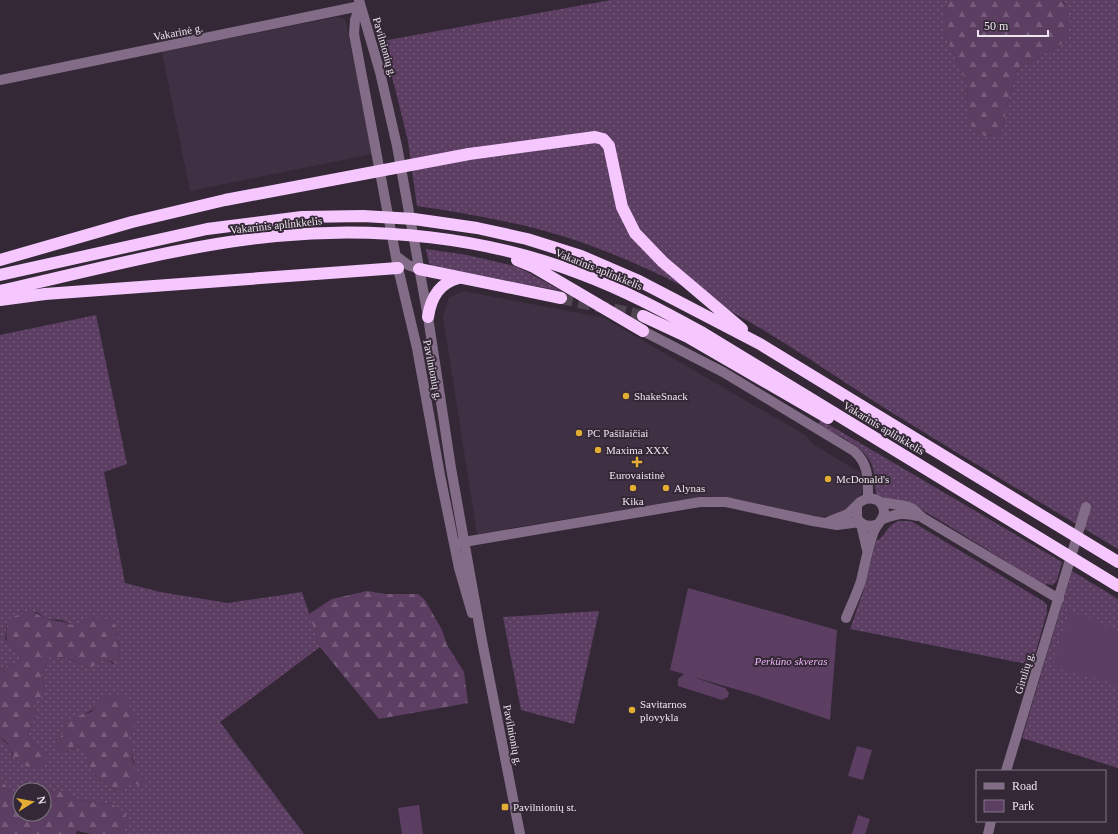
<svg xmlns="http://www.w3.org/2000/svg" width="1118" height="834" viewBox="0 0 1118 834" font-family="Georgia,serif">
<defs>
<pattern id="grass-dots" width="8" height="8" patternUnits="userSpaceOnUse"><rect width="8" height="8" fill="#5d3e63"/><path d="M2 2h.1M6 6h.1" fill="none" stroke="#755a7a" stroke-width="1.8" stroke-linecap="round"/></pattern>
<pattern id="forest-firs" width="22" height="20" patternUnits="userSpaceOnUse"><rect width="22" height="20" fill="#5d3e63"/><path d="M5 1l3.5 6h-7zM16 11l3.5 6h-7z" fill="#755a7a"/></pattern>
</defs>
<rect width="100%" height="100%" fill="#342836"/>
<!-- built -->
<path fill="#403043" d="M 337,17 L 343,18 L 346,22 L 372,154 L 190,191 L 162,52 Z
M 463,291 L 604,318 L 805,435 L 813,444 L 864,475 L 864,488 L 859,498 L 848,511 L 833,516 L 813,517 L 721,498 L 704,496 L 477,534 L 443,317 L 449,298 Z"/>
<!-- grass -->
<path fill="url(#grass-dots)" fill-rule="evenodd" d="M 611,0 L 950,0 L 943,11 L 943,30 L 967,83 L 966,103 L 974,131 L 985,136 L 1001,134 L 1008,101 L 1018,69 L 1067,41 L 1065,3 L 1060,0 L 1118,0 L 1118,549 C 1042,503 966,459 891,412 C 843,382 797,349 748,321 C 682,284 611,248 538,229 C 498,219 458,212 417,206 L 408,141 L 395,88 L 382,41 Z
M 426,249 L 467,255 L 518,267 L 562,291 L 434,267 L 429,263 Z
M 96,315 L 127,464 L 104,472 L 125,583 L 160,592 L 228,603 L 302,592 L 320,647 L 220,722 L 304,834 L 121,834 L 129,825 L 112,804 L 78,800 L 59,790 L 44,793 L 44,790 L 20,790 L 20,794 L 11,793 L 0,778 L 0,737 L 9,746 L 12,756 L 48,753 C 29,744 22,736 36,717 L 33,704 L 44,685 L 41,676 L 45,670 L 47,659 L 50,657 L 66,658 L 91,668 L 103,660 L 107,660 L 113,664 L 120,660 L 117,627 L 84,622 L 72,625 L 62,620 L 45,619 L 37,612 L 7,624 L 5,639 L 15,651 L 21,654 L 20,661 L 0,669 L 0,335 ZM 106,697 L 127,734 L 136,770 L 146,780 L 125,784 L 120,790 C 101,786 88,772 86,752 L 78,745 L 66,752 L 55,741 L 83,715 L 97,707 Z
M 821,420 L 1062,562 L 1057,580 L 1053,585 L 1046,584 L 1045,586 C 1003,560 962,533 919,508 C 905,500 889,504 876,493 C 874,485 875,476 873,468 C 867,446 836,435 818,424 Z
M 899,521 L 911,521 L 1043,601 L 1047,605 L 1047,612 L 1032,665 L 850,629 L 863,592 L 876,541 C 885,538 886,525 899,521 Z
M 1072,571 L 1118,599 L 1118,768 L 1022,738 Z
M 599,611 L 574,724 L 521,710 L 503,617 Z"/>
<!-- forest -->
<path fill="url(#forest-firs)" d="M 950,0 L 1060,0 C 1074,9 1070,27 1067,41 L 1018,69 L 1008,101 L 1001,134 L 985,136 L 974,131 L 969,121 L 966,103 L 967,83 L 943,30 L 943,11 Z
M 367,591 L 386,594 L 418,594 L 425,600 L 442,630 L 447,645 L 464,672 L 468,703 L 379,719 L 320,647 L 309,614 L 332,599 Z
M 26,612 C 41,612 38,617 47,619 C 57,622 62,620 72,625 L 84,622 L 85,617 L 110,619 L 117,627 L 120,660 L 117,664 L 107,660 L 103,660 L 91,668 L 66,658 L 50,657 L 47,659 L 45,670 L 41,676 L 44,685 L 43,697 L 33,704 L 36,717 C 22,736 29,744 48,753 L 43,766 C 38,769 35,768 30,767 C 6,762 16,746 0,737 L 0,669 L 20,661 L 21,654 C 2,644 6,637 8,619 Z
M 119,694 C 128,700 138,716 134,727 C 133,730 129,733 128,735 C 135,757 127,762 146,780 L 147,785 L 142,787 L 135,783 L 126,784 L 120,790 C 101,786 88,772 86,752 L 78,745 L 66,752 L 55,750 L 55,741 L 63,734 L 63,721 L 91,712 L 106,697 Z
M 0,778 L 11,793 L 20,794 L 20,814 L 44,814 L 44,793 L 59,790 L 78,800 L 112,804 L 124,812 L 130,825 L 121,834 L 91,834 L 77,831 L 76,834 L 0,834 Z"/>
<!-- park -->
<path fill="#5d3e63" d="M 688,588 L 837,630 L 830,720 L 749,693 L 690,676 L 725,688 L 729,693 L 728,697 L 722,700 L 678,686 L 678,679 L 684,674 L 670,670 Z
M 1070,611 L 1096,620 L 1118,633 L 1118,684 L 1052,667 Z
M 857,746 L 872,750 L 863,780 L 848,776 Z
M 419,805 L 423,834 L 402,834 L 398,808 Z
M 858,815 L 870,819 L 865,834 L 852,834 Z"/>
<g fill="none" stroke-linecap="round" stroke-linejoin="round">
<!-- highway-tunnel -->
<path stroke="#504452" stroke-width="12" stroke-dasharray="12 6" stroke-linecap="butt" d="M 561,298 L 643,316"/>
<!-- minor -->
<path stroke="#836c87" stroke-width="10" d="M 359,0 L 380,72 L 397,146 L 428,317 L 451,468 L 482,641 L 520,834
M 360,6 L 355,20 L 354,34 L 398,268 L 417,348 L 440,475 L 459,568 L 472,613
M 0,80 L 360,6
M 396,256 L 408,265 L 419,269
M 643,331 L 723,372 L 854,451 C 869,464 868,479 868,498
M 880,502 L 905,506 L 913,509 L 923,518 L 1059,599
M 881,520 C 895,514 902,512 917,516
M 828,522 L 848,514 L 857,505
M 861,524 L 867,550
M 458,543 L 700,502 L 726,502 L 813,521 L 837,525 L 860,522
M 846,618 C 851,606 857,593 861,581 C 865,564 868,547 874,531 C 877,524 884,519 884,512 C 883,496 865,495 857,505 L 857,518 C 862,526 869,528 878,524
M 1006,771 L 1086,507
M 988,834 L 991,821"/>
<!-- highway -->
<path stroke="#f5c7fe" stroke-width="12" d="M 0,260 L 132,222 L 225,200 L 469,154 L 595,137 L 603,139 L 609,146 L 622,207 L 635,233 L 663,262 L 742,329
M 517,260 L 534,267 L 643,331
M 419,269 L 561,298
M 0,275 L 207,229 L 302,217 L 363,216 L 414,219 L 477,228 L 527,239 L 581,256 L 639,281 L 760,344 L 1118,562
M 0,291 C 91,271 183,245 276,236 C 377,226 486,237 581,274 C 624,290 663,311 703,333 L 1118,586
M 0,300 L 45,294 L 398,268
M 643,316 L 688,337 L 828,418
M 428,317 C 431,297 439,283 459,278"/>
</g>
<!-- markers -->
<g fill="#e4ae35" stroke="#342836" stroke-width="1.5">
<circle cx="626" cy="396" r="4"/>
<circle cx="579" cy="433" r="4"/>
<circle cx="598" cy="450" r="4"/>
<path d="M635 456h4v4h4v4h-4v4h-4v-4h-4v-4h4z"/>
<circle cx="828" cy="479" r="4"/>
<circle cx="633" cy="488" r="4"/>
<circle cx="666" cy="488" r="4"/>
<circle cx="632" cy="710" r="4"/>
<rect x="501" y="803" width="8" height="8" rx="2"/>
</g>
<g text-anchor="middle" stroke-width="4" stroke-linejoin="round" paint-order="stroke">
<!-- street labels -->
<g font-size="11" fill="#ede5ee" stroke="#342836">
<text transform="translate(178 32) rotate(-11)" y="4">Vakarinė g.</text>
<text transform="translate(385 47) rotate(74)" y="4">Pavilnionių g.</text>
<text transform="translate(276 225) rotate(-6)" y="4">Vakarinis aplinkkelis</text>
<text transform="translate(599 269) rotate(22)" y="4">Vakarinis aplinkkelis</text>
<text transform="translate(433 370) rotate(79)" y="4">Pavilnionių g.</text>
<text transform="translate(884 428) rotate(31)" y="4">Vakarinis aplinkkelis</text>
<text transform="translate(1024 673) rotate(-73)" y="4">Girulių g.</text>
<text transform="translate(513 735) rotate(79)" y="4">Pavilnionių g.</text>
</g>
<!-- poi labels -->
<g font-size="11" fill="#ede5ee" stroke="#342836" text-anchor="start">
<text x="634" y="400">ShakeSnack</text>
<text x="587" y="437">PC Pašilaičiai</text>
<text x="606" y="454">Maxima XXX</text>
<text x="637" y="479" text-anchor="middle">Eurovaistinė</text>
<text x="836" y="483">McDonald's</text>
<text x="674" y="492">Alynas</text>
<text x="633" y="505" text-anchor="middle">Kika</text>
<text x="640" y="708">Savitarnos<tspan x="640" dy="13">plovykla</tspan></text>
<text x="513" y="811">Pavilnionių st.</text>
</g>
<!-- park labels -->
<g font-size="11" font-style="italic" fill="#ecb2f8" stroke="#342836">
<text x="791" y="665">Perkūno skveras</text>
</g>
</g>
<!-- legend -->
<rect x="976" y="770" width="130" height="52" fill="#342836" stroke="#7e7480"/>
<rect x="984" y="783" width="20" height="6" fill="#836c87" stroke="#7e7480"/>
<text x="1012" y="790" font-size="12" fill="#ede5ee">Road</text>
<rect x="984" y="800" width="20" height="12" fill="#5d3e63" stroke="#7e7480"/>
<text x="1012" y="810" font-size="12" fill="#ede5ee">Park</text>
<!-- north arrow -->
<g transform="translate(32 802) rotate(79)"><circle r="19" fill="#342836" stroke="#7e7480"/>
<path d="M0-3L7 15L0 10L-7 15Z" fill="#e4ae35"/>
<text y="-6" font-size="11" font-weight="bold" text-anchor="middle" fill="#ede5ee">N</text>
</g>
<!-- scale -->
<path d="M978 30v6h70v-6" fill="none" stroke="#ede5ee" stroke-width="2"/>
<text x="984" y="30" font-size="12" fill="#ede5ee" stroke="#342836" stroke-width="3" paint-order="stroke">50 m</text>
</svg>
